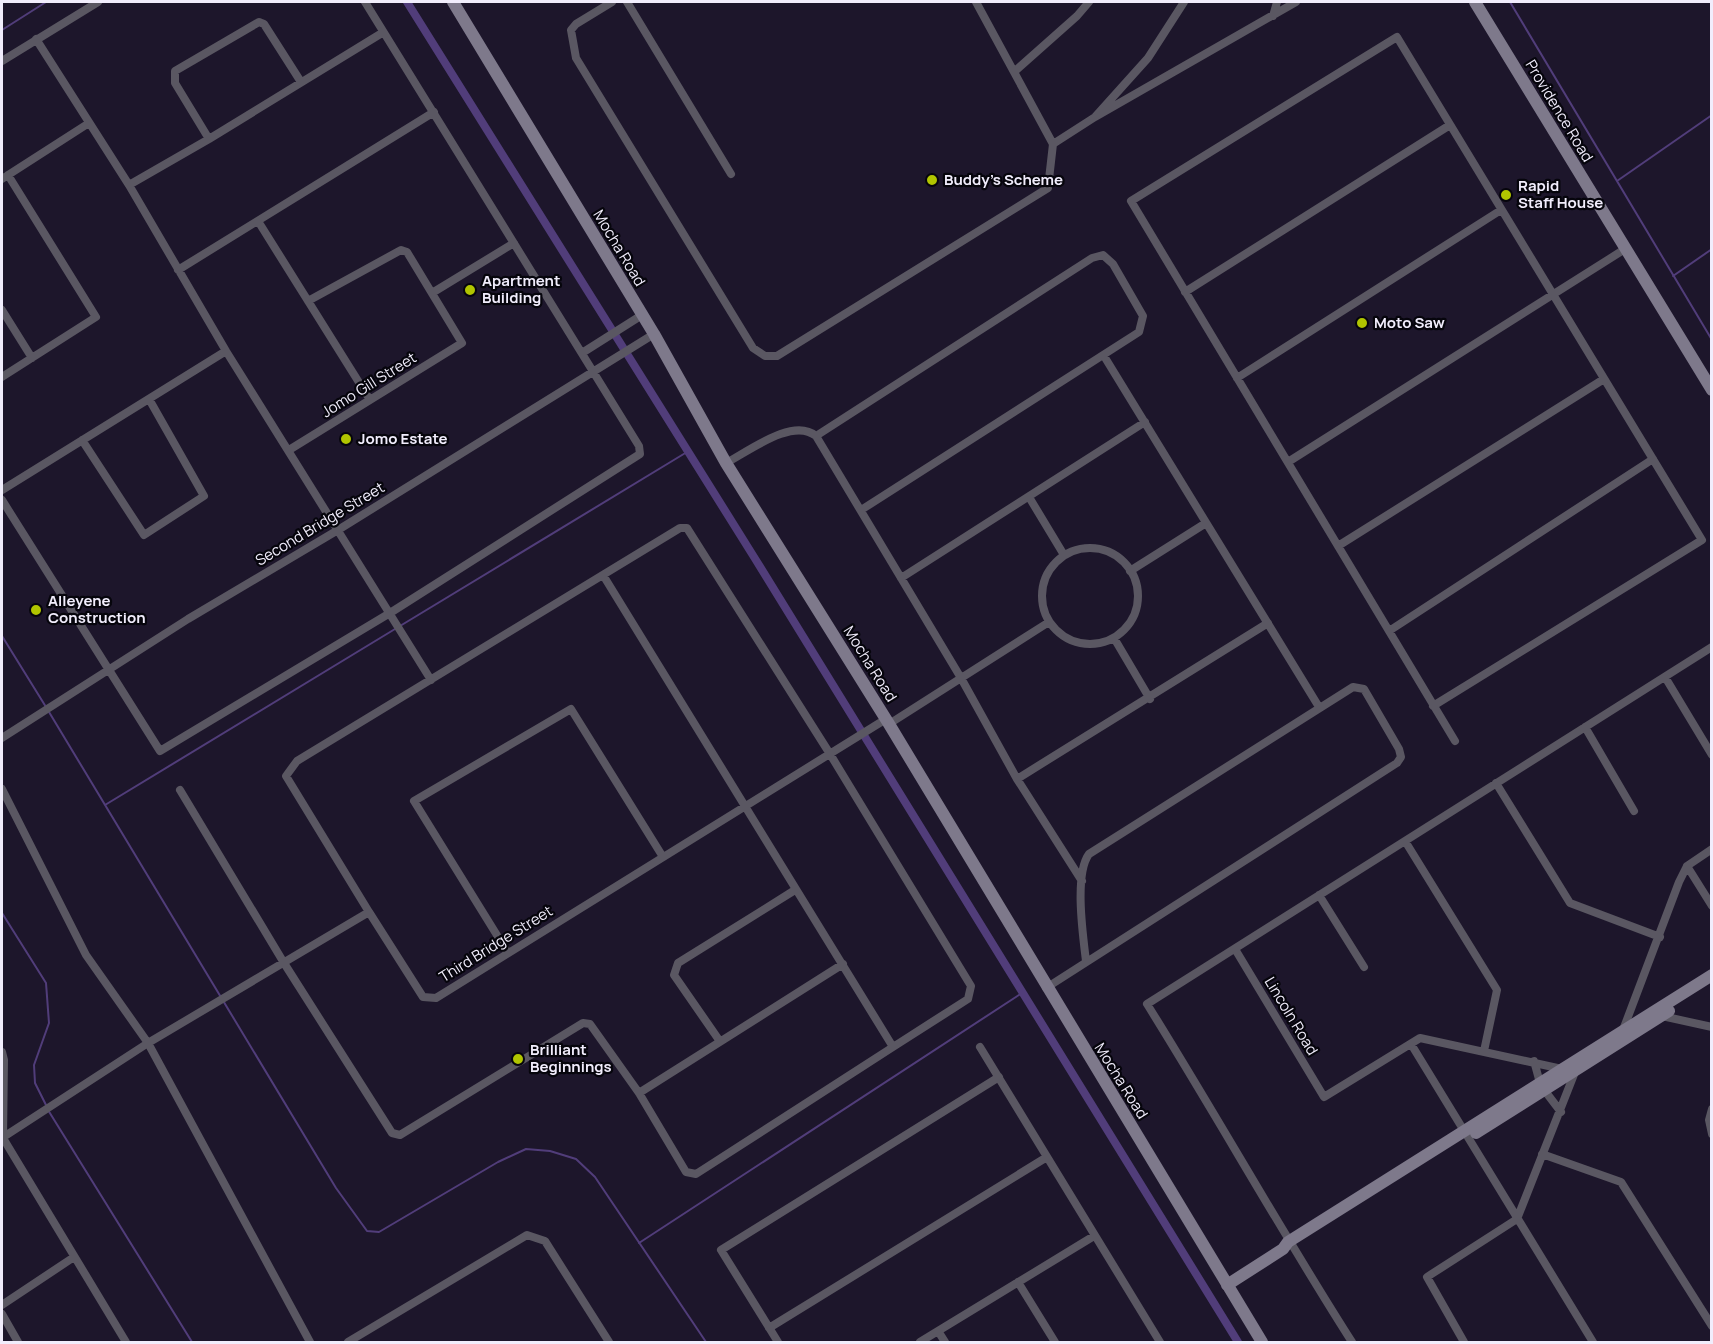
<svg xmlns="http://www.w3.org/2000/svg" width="1713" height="1344" viewBox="0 0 1713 1344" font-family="Manrope,sans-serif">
<rect width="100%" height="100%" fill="#1d162b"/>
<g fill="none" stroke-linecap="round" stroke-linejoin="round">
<!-- stream -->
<path stroke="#513d7a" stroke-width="2" d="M 1510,2 L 1712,340
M 2,30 L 46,2
M 1617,181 L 1712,115
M 1673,276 L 1712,249
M 400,626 L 687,452
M 2,636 L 46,707
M 49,712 L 336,1188 L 367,1231 L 379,1232 L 498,1162 L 526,1149 L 550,1151 L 576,1159 L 595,1177 L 706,1342
M 105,805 L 395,629
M 2,913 L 46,983 L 49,1023 L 34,1065 L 35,1083 L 46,1105
M 48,1110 L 192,1342
M 639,1243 L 1022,993"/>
<!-- canal -->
<path stroke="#513d7a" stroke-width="8" d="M 407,2 L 754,557 L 1238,1342"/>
<!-- street -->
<path stroke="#5a5762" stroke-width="8" d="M 612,2 L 576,24 L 571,30 L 576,58 L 753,348 L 765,356 L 777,356 L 1048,188 L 1053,144 L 976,2
M 627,2 L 731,174
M 1273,16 L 1277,2
M 36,39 L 129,185 L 226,351 L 431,680
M 2,61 L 98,2
M 1014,72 L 1077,16 L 1089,2
M 1095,117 L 1296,2
M 209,139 L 175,83 L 175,71 L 259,22 L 264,24 L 301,82
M 1053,144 L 1095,117 L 1148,58 L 1184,2
M 2,179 L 89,123
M 129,185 L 209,139 L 382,33
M 258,221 L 370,400
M 178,270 L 434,112
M 1185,292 L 1450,125
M 432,293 L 514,243
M 2,310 L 32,358
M 582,353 L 642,315
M 1104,356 L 1319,707
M 2,377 L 96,317 L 8,175
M 1237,378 L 1501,210
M 816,436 L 1092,258 L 1103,255 L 1113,264 L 1143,316 L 1139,332 L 861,510
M 82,440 L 144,535 L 204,496 L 149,399
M 289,450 L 462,343 L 407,252 L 401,250 L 308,301
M 1288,462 L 1625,249
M 726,463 C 749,451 793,417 816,436 L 961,678 L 1017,779 L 1082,881
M 2,490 L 226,351
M 1029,497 L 1064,555
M 2,500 L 160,751 L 390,613 L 640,454 L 639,446 L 365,2
M 1338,546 L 1604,379
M1042 596a48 48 0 1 1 96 0a48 48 0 1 1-96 0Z
M 1130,571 L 1206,523
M 901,578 L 1145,422
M 1389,631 L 1653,459
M 1114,638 L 1150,699
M 1665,677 L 1712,755
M 1433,706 L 1702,540 L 1397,37 L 1131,201 C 1239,381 1347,561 1455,741
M 889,724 L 1049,622
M 1585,727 L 1634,811
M 2,738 L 188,619 L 338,530 L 654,334
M 1017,779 L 1268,623
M 1496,783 L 1570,903 L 1660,937
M 2,789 L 86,955 L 148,1043 L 310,1342
M 180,790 L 284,963 L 392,1133 L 400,1135 L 583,1023 L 590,1024 L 639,1093 L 686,1172 L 696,1174 L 893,1047
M 1405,841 L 1497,990 L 1484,1051
M 1687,866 L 1712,906
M 1319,895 L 1364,967
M 369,912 L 286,776 L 297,761 L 680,528 L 687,528 L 830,754 L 971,986 L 968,999 L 893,1047 L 603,575
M 1235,949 L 1324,1097 L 1420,1038 L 1562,1069
M 508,953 L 414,801 L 571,709 L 663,857
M 1046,988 L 1397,763 L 1401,757 L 1399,749 L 1364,689 L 1353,687 L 1089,854 C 1074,874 1083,936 1086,961
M 1662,1016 L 1712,1027
M 1623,1030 L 1679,882 L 1687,866 L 1712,849
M 719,1040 L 674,975 L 678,963 L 795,890
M 1411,1044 L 1593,1342
M 980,1047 L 1160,1342
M 2,1052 L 4,1060 L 3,1138 L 126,1342
M 1534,1061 L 1540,1083
M 1545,1091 L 1561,1112
M 639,1093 L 843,964
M 1712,1109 L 1709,1120 L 1712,1134
M 2,1138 L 148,1043 L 369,912 L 423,997 L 436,998 L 886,719
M 1542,1154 L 1621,1182 L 1712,1326
M 1018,1282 L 1055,1342
M 2,1305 L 74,1257
M 2,1314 L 18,1342
M 769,1328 L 1047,1157
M 938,1331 L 945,1342
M 348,1342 L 527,1235 L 545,1241 L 609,1342
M 778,1342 L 721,1250 L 999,1077
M 920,1342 L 1094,1236
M 1352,1342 C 1281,1231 1217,1116 1147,1004 L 1712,647
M 1464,1342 L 1427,1277 L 1517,1219 L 1575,1072"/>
<!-- secondary -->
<path stroke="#7e798b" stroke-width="12" d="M 453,2 L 654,334 L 726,463 L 889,724 L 1262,1342
M 1475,2 L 1712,390
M 1476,1133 L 1669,1011
M 1227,1285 L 1283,1249 L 1288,1242 L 1712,975"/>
</g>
<!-- markers -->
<g fill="#b1c500" stroke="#06050c" stroke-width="2">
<circle cx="932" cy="180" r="6"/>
<circle cx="1506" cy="195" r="6"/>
<circle cx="470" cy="290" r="6"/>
<circle cx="1362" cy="323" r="6"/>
<circle cx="346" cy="439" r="6"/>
<circle cx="36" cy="610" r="6"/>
<circle cx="518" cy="1059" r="6"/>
</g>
<g text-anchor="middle" stroke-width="4.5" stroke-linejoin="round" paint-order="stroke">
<!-- street labels -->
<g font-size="15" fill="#f1edfc" stroke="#06050c">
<text transform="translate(1559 111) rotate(59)" y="5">Providence Road</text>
<text transform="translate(619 248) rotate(59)" y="5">Mocha Road</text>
<text transform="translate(369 385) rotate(-32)" y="5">Jomo Gill Street</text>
<text transform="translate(320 524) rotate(-31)" y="5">Second Bridge Street</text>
<text transform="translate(870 664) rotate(58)" y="5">Mocha Road</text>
<text transform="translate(496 944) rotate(-32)" y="5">Third Bridge Street</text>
<text transform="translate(1291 1016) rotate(59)" y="5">Lincoln Road</text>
<text transform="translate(1121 1081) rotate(58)" y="5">Mocha Road</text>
</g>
<!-- poi labels -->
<g font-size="15" font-weight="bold" fill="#f1edfc" stroke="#06050c" text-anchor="start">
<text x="944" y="185">Buddy’s Scheme</text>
<text x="1518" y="191">Rapid<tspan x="1518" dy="17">Staff House</tspan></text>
<text x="482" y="286">Apartment<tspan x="482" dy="17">Building</tspan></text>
<text x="1374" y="328">Moto Saw</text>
<text x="358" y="444">Jomo Estate</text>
<text x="48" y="606">Alleyene<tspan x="48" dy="17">Construction</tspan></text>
<text x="530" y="1055">Brilliant<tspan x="530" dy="17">Beginnings</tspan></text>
</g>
</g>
<!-- border -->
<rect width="1713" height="1344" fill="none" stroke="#f1edfc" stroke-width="6"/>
</svg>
